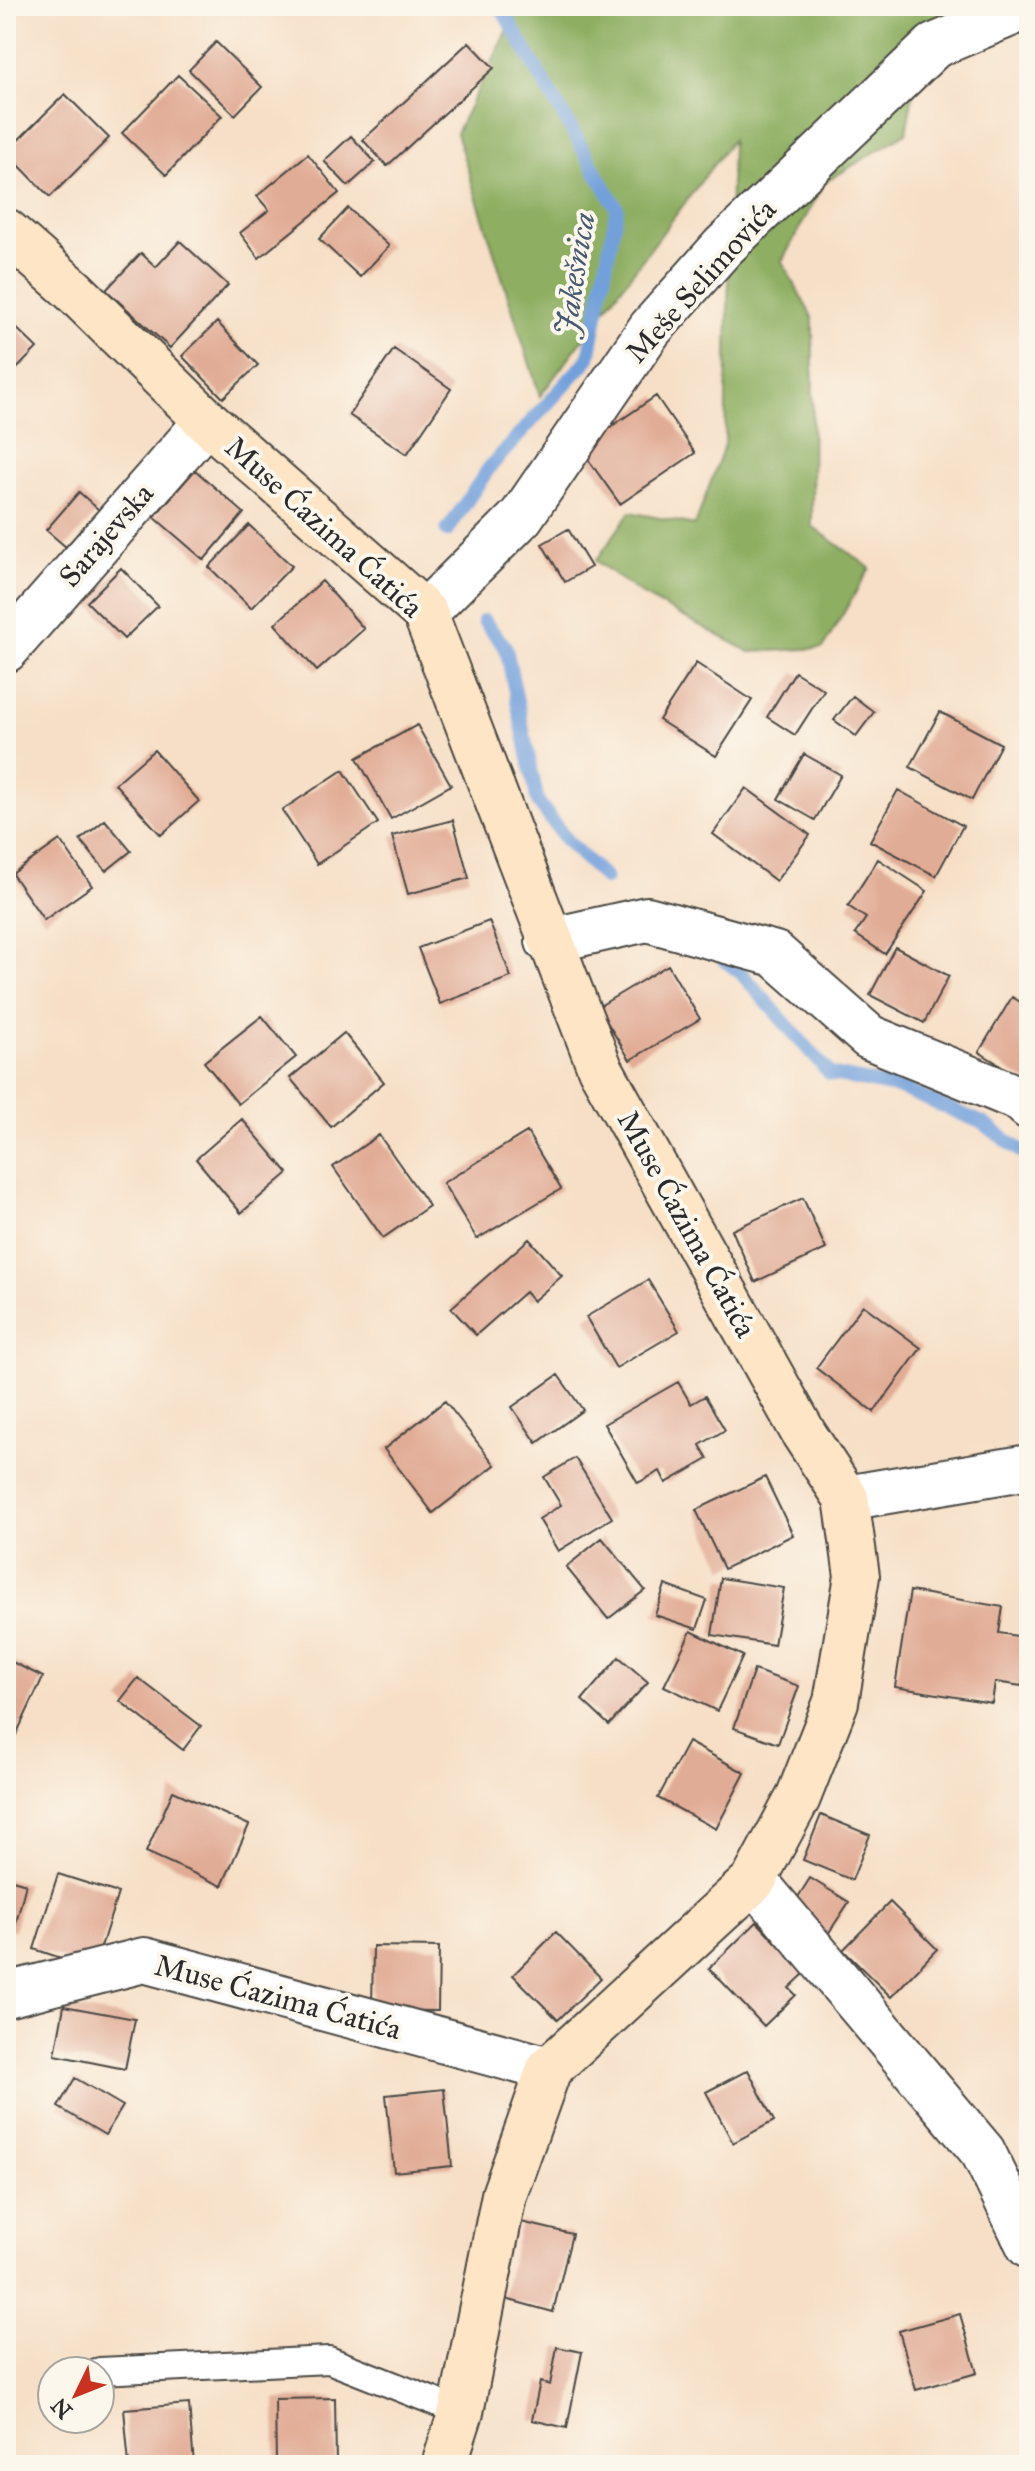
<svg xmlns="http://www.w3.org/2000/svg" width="1035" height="2471" viewBox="0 0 1035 2471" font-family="'IM FELL Great Primer',serif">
<rect width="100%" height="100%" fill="#fbf7ec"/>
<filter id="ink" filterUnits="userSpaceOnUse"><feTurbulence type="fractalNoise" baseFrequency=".0125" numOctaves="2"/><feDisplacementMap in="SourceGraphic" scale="16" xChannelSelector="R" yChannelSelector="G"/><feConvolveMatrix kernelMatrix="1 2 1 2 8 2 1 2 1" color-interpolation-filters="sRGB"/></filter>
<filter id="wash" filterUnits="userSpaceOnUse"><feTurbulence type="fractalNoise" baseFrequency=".006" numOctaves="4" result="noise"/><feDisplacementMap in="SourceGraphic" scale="32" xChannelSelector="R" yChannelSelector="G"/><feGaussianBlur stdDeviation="1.8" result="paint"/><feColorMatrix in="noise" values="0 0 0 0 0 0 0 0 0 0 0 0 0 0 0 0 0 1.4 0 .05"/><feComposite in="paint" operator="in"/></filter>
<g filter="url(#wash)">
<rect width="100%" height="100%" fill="#f6dfc6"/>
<!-- forest -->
<path fill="#8eaf62" stroke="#5c6d46" stroke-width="2" d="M 520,6 L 974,6 L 913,94 L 906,133 L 824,183 L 782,261 L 813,319 L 812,526 L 870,568 L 823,648 L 750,652 L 644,596 L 596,561 L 630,512 L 695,525 L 725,443 L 732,140 L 540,396 L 456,133 Z"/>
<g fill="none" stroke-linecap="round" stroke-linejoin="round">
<!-- stream -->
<path stroke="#72a0db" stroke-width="14" d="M 447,531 L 489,468 L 589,358 L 617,208 L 500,6
M 484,621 L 506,648 L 538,802 L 568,842 L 605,878
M 724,960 L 741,973 L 830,1074 L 900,1088 L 983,1123 L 1029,1157"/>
</g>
<g id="blocks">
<!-- building -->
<path fill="#e1ac95" d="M 216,42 L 262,87 L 235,115 L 189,70 Z
M 469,42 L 494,68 L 387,166 L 363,140 Z
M 178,75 L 222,116 L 166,175 L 122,133 Z
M 65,94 L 109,138 L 50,197 L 6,152 Z
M 351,136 L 375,162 L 348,186 L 324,161 Z
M 308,154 L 339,193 L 259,258 L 240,233 L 269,210 L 257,196 Z
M 348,208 L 389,246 L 360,277 L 319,239 Z
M 180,241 L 228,285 L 170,348 L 106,290 L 141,253 L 156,267 Z
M 6,318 L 37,348 L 6,380 Z
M 217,322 L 258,365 L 223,398 L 182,356 Z
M 394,349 L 451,389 L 407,454 L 349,415 Z
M 656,396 L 695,453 L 620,504 L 580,448 Z
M 195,470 L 244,513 L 204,560 L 154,517 Z
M 79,492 L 99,510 L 66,547 L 46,530 Z
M 249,525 L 292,566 L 251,608 L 209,567 Z
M 568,529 L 591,567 L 565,582 L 542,544 Z
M 121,568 L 158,606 L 124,639 L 87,602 Z
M 322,581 L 364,629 L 317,671 L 275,624 Z
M 696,663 L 752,700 L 716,756 L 659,720 Z
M 795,672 L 824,690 L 795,735 L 767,717 Z
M 853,696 L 874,712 L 856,736 L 834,720 Z
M 940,712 L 1001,744 L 972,800 L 910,767 Z
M 417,725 L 451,785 L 391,819 L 357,758 Z
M 154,750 L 199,801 L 161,835 L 115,784 Z
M 804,754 L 841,775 L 815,820 L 778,799 Z
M 343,770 L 378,823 L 317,864 L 282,810 Z
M 746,788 L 810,835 L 776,881 L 713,834 Z
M 898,790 L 963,826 L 936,876 L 870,841 Z
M 105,820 L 131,851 L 106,871 L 80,840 Z
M 453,820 L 469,878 L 408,894 L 392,836 Z
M 60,840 L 92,886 L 44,920 L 12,874 Z
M 878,859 L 927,891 L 885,954 L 855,934 L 866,918 L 848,906 Z
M 489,921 L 511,977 L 440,1004 L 418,948 Z
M 895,947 L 949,976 L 924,1023 L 870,995 Z
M 668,965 L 700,1019 L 630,1060 L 598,1007 Z
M 1012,997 L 1029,1007 L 1029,1083 L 979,1052 Z
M 262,1016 L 296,1057 L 238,1104 L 204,1062 Z
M 344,1033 L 384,1082 L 331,1127 L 290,1078 Z
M 242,1119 L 288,1173 L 241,1213 L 196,1159 Z
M 527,1132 L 561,1189 L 477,1239 L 443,1183 Z
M 379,1135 L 429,1206 L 383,1238 L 333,1167 Z
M 803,1198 L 826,1249 L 755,1282 L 732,1230 Z
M 529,1239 L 562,1276 L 533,1301 L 525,1292 L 476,1335 L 451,1308 Z
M 648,1280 L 679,1331 L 616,1368 L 586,1317 Z
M 863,1305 L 921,1348 L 874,1412 L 816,1368 Z
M 558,1375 L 583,1410 L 537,1443 L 512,1407 Z
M 678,1382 L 691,1404 L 705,1396 L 725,1430 L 700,1445 L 708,1459 L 666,1483 L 660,1471 L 638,1483 L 604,1424 Z
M 445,1401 L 495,1465 L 433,1513 L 384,1449 Z
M 575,1458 L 612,1518 L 558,1551 L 539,1519 L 561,1505 L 544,1477 Z
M 765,1477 L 793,1535 L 724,1569 L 696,1510 Z
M 602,1538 L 645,1590 L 608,1619 L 566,1567 Z
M 721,1578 L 784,1588 L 774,1645 L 712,1635 Z
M 665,1585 L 707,1600 L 697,1629 L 655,1615 Z
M 910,1591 L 1003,1607 L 999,1633 L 1029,1638 L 1022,1686 L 995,1682 L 992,1703 L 895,1687 Z
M 691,1631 L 743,1656 L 717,1711 L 664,1686 Z
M 619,1657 L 648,1682 L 609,1725 L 582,1700 Z
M 6,1659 L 43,1677 L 9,1750 L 6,1749 Z
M 754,1670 L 799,1686 L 778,1744 L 734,1728 Z
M 138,1678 L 201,1726 L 183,1750 L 120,1701 Z
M 688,1742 L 745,1773 L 716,1829 L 658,1798 Z
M 173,1791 L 249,1825 L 222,1886 L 146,1852 Z
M 821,1815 L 870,1835 L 852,1880 L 803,1860 Z
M 58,1874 L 118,1893 L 94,1969 L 34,1949 Z
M 6,1878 L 26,1884 L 14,1931 L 6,1929 Z
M 810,1878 L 849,1902 L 826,1937 L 788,1913 Z
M 890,1902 L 937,1949 L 891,1997 L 843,1950 Z
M 757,1922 L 805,1973 L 789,1988 L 796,1995 L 764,2026 L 709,1968 Z
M 556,1932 L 601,1978 L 558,2020 L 513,1975 Z
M 373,1946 L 439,1947 L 438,2011 L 372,2010 Z
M 64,2006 L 135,2019 L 125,2069 L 55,2055 Z
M 748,2070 L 774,2121 L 733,2143 L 706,2092 Z
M 75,2078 L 123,2106 L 105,2135 L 58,2107 Z
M 444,2089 L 452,2166 L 394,2172 L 386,2095 Z
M 521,2222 L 572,2234 L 553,2312 L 502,2298 Z
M 960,2314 L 977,2373 L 916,2390 L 899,2331 Z
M 557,2347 L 582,2352 L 567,2428 L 532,2420 L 540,2382 L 550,2385 Z
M 335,2398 L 336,2463 L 276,2464 L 275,2399 Z
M 189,2404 L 194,2465 L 129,2465 L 124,2409 Z"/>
</g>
</g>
<g filter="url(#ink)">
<use href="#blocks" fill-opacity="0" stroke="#494642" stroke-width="2"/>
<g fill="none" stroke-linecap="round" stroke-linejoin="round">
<defs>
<path id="lane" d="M 100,2371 L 329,2360 L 461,2412"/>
<path id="street" d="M 425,613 L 521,517 L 650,329 L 723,247 L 934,46 L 1029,6
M 6,650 L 207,421
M 548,941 L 647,919 L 775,954 L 869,1037 L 1020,1099 L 1029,1107
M 846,1498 L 1029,1467
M 754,1880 L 983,2152 L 1029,2246
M 6,1995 L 144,1960 L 549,2069"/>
<path id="secondary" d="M 6,231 L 72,289 L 207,421 L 425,613 L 600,1068 L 804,1434 L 846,1498 L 857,1576 L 836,1702 L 798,1798 L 754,1880 L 549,2069 L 504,2195 L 461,2412 L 444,2465"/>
</defs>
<!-- lane casing -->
<use href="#lane" stroke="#494642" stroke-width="30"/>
<!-- street casing -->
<use href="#street" stroke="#494642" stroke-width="48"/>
<!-- secondary casing -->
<use href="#secondary" stroke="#494642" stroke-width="48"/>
<!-- lane -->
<use href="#lane" stroke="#fff" stroke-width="26"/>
<!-- street -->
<use href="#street" stroke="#fff" stroke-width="44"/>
<!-- secondary -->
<use href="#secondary" stroke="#fde5c5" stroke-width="44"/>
</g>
</g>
<g text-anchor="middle" stroke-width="8" stroke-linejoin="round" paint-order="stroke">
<!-- street labels -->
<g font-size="30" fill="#2b2b2b" stroke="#fbf7ec">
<text transform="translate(701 281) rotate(-48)" y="10">Meše Selimovića</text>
<text transform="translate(324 527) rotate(42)" y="10">Muse Ćazima Ćatića</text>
<text transform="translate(106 535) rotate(-49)" y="10">Sarajevska</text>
<text transform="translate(687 1224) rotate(61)" y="10">Muse Ćazima Ćatića</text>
<text transform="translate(278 1997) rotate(15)" y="10">Muse Ćazima Ćatića</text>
</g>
<!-- water labels -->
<g font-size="32" font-style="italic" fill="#475a71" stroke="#fbf7ec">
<text transform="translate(574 274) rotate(-81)" y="11">Jakešnica</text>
</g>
</g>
<!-- margin -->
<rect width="1035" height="2471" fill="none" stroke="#fbf7ec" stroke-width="32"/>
<!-- north arrow -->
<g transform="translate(76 2395) rotate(227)"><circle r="38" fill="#fbf7ec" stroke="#a8a59f" stroke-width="2"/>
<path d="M0-6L14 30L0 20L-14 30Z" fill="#c8321e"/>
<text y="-12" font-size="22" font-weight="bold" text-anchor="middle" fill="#2b2b2b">N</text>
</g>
</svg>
